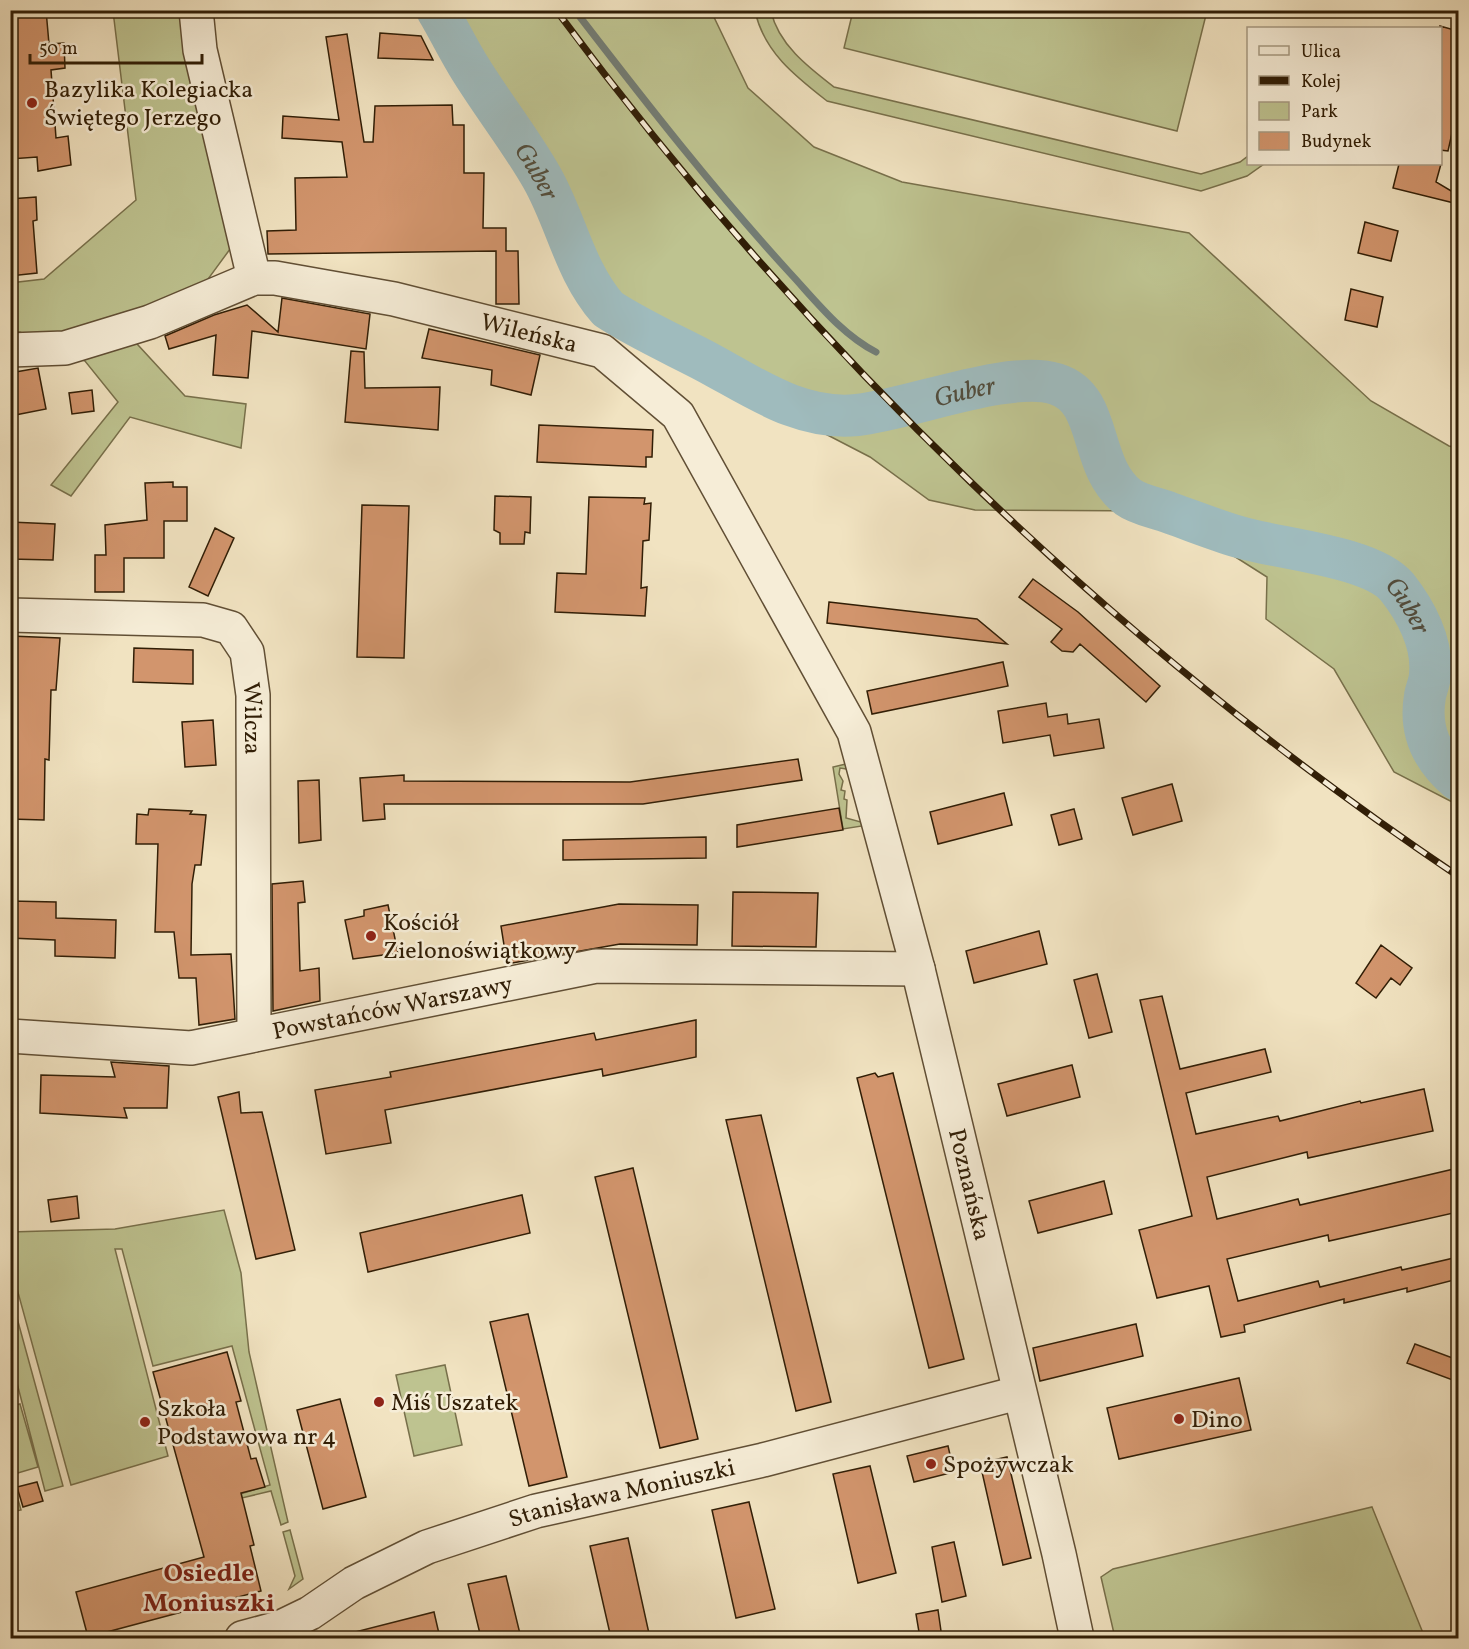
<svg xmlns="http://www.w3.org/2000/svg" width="1469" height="1649" viewBox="0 0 1469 1649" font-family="Vollkorn,serif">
<rect width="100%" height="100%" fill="#f1e3c1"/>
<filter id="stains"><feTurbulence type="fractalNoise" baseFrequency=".00333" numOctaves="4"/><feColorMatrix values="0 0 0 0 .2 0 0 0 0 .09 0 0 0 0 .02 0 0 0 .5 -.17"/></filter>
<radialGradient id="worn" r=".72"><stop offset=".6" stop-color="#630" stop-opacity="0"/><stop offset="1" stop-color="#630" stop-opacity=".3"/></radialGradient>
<!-- green -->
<path fill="#bec390" stroke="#78704b" stroke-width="1.5" d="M 113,11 L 187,11 L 233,245 L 203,286 L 115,320 L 185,396 L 246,404 L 241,448 L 130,417 L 71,496 L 51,485 L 118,402 L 85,361 L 20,332 L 11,333 L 10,283 L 44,279 L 136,200 Z
M 443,11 L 711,11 L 748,88 L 814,147 L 902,182 L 1189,233 L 1371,401 L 1449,446 L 1458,448 L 1458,805 L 1394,772 L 1334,669 L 1266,619 L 1267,577 L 1163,511 L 975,510 L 929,500 L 870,457 L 669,353 L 612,311 L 577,277 L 552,233 L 471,50 Z
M 755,11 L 771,11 C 778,44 808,67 834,87 L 1201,174 L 1240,162 L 1248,156 L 1248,164 L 1264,164 L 1247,176 L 1201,191 L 827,101 C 795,76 764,52 755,11 Z
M 853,11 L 853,10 L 1207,11 L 1177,131 L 844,48 Z
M 846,764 L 847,769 L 840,768 L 839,774 L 843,781 L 841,790 L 845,791 L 844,799 L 847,800 L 846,818 L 861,822 L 862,826 L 843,829 L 833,767 Z
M 224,1210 L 241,1273 L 249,1352 L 288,1522 L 281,1525 L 271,1491 L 242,1498 L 240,1494 L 270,1485 L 232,1346 L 153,1366 L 122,1249 L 115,1249 L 168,1456 L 71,1485 L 11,1267 L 10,1232 L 115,1229 Z
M 11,1296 L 63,1486 L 45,1491 L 11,1360 Z
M 445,1365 L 462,1445 L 414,1456 L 396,1375 Z
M 20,1404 L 38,1467 L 11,1475 L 21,1510 L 11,1512 L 10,1434 L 14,1433 L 11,1406 Z
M 1372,1507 L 1425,1638 L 1115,1638 L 1101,1577 L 1113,1569 Z
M 290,1530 L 303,1579 L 289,1589 L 295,1576 L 283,1532 Z"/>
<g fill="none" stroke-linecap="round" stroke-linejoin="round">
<!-- stream -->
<path stroke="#737c74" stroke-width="7" d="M 580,17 C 647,104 715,191 789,272 C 816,301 841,334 876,352
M 953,381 L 960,393"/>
<!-- river -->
<path stroke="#9fbbbd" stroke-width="42" id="s1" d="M 437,10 C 449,30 459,51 471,70 C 494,107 521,141 542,178 C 567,222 574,270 608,309 C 637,328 670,343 701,359 C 751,385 798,421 857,415 C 908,410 1010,369 1056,384 C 1104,399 1087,465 1128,497 C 1139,505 1157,508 1170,513 C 1193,521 1215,530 1239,537 C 1279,549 1371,556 1397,587 C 1416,611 1433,643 1430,674 C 1430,682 1426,689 1425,696 C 1419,731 1432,758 1458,780"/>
</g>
<!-- building -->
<path fill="#d2956d" stroke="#311e06" stroke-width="1.5" d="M 10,10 L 46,10 L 49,44 L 64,43 L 65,68 L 51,70 L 56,138 L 68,136 L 71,165 L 38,171 L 37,157 L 10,159 Z
M 1440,26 L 1458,31 L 1458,106 L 1448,151 L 1440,150 Z
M 380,33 L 421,36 L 433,60 L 378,58 Z
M 347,34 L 364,142 L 373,142 L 375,106 L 452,105 L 453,125 L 464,125 L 464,173 L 484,173 L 483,228 L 506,228 L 506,251 L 518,251 L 519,304 L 496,304 L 496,251 L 268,254 L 267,231 L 296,230 L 295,178 L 347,177 L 342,142 L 282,138 L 283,116 L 339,120 L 326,37 Z
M 1399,164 L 1441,164 L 1436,182 L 1458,195 L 1458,204 L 1393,188 Z
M 36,197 L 37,220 L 33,221 L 37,273 L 10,276 L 10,199 Z
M 1365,222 L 1398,231 L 1391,261 L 1358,253 Z
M 1351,289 L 1383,297 L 1377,327 L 1345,320 Z
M 282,298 L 370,314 L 366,349 L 252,331 L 248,378 L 213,375 L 216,335 L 169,349 L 165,336 L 214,315 L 247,305 L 278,332 Z
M 429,329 L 540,355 L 531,395 L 491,385 L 492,370 L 422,358 Z
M 351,351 L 364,352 L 365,388 L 440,387 L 438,430 L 345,422 Z
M 38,368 L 46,409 L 10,416 L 10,373 Z
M 92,390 L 94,411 L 72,414 L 69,393 Z
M 539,425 L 653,430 L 652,457 L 646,457 L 646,467 L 537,462 Z
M 173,482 L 173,487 L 187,487 L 187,521 L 164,521 L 164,558 L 124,558 L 124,592 L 95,592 L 95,555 L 106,555 L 105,525 L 147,520 L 145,483 Z
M 495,496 L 531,497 L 530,533 L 525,532 L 524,544 L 500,544 L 500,533 L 494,530 Z
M 589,497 L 645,498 L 644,504 L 651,503 L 649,540 L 643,541 L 641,588 L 647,587 L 645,616 L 555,612 L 557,573 L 586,574 Z
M 362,505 L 409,506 L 404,658 L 357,657 Z
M 10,522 L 55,524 L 53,560 L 10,559 Z
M 215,528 L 234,538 L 208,596 L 189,587 Z
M 1033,579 L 1078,612 L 1160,686 L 1146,702 L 1080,644 L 1073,652 L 1062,651 L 1051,642 L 1062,629 L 1019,597 Z
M 829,602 L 977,619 L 1007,644 L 827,623 Z
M 10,636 L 60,638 L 56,690 L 51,690 L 49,760 L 45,759 L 44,820 L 10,819 L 14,672 L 10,672 Z
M 134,648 L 193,650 L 193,684 L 133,682 Z
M 1003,662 L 1008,686 L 872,714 L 867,691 Z
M 1046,703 L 1048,717 L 1067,714 L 1068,724 L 1099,719 L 1104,748 L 1054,756 L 1050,735 L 1003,743 L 998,711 Z
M 213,720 L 216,765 L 185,767 L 182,722 Z
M 798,759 L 802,780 L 643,804 L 384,804 L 385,819 L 363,821 L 360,778 L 404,775 L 404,781 L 630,782 Z
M 319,780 L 321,840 L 299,843 L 298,781 Z
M 1172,784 L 1182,821 L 1133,835 L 1122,798 Z
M 1004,793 L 1012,825 L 938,844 L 930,812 Z
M 839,808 L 843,830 L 737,847 L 737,825 Z
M 149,809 L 192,811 L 190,814 L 206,815 L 201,865 L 195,865 L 192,884 L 191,955 L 231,954 L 235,1019 L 199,1025 L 196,978 L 179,978 L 174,932 L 155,932 L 158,844 L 136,844 L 137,814 L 148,815 Z
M 1074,809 L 1082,839 L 1059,845 L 1051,815 Z
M 706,837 L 706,858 L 563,860 L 563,840 Z
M 303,881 L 305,902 L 298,903 L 300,971 L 319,968 L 320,1001 L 273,1011 L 272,884 Z
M 733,892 L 818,893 L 816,947 L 732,946 Z
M 10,901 L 56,902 L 56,918 L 116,920 L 115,958 L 55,956 L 55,940 L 10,938 Z
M 619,904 L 698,905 L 697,945 L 620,944 L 507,964 L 501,926 Z
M 388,905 L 398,953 L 353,959 L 345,920 L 364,916 L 364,910 Z
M 1039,931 L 1047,964 L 974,983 L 966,951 Z
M 1381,945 L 1412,968 L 1400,985 L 1391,978 L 1376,998 L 1356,983 Z
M 1097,974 L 1112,1032 L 1089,1038 L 1074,980 Z
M 1162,996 L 1180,1069 L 1265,1049 L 1271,1072 L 1186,1093 L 1196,1134 L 1278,1116 L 1280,1121 L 1360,1101 L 1361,1103 L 1424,1089 L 1433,1131 L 1308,1158 L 1307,1152 L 1207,1177 L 1217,1219 L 1298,1199 L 1300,1205 L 1458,1168 L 1458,1212 L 1329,1241 L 1328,1235 L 1227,1259 L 1238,1301 L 1318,1281 L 1320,1287 L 1401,1267 L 1402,1270 L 1458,1257 L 1458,1279 L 1407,1292 L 1407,1288 L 1344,1303 L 1344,1299 L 1244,1325 L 1245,1332 L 1221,1337 L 1209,1286 L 1157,1298 L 1139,1230 L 1192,1216 L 1140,1000 Z
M 696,1020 L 696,1057 L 603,1076 L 602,1069 L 385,1110 L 391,1143 L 326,1154 L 315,1090 L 391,1077 L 390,1072 L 594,1033 L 596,1040 Z
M 111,1062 L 169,1066 L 167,1108 L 124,1108 L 127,1118 L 40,1113 L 41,1075 L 115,1077 Z
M 1072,1065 L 1080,1097 L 1007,1116 L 998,1084 Z
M 875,1073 L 878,1077 L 893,1073 L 964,1359 L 929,1368 L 857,1078 Z
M 239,1092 L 241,1113 L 262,1112 L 295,1250 L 256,1259 L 218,1097 Z
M 761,1115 L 831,1402 L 796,1411 L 726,1120 Z
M 633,1168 L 698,1439 L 660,1448 L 595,1177 Z
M 1104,1181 L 1112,1214 L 1038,1233 L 1029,1201 Z
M 522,1195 L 530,1233 L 368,1272 L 360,1233 Z
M 77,1196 L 79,1218 L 51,1222 L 48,1200 Z
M 528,1314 L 567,1477 L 529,1486 L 490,1322 Z
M 1136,1324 L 1143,1356 L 1040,1381 L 1033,1348 Z
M 1415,1344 L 1458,1360 L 1458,1382 L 1407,1363 Z
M 227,1352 L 241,1401 L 236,1402 L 251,1459 L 256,1458 L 265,1487 L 241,1493 L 254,1545 L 250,1546 L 261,1591 L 88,1637 L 76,1592 L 204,1557 L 153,1372 Z
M 1239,1378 L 1251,1430 L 1119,1459 L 1107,1408 Z
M 340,1399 L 366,1497 L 323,1509 L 297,1410 Z
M 948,1446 L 954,1472 L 914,1482 L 907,1456 Z
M 1007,1457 L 1031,1558 L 1003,1565 L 980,1463 Z
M 870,1466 L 896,1573 L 858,1583 L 833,1474 Z
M 37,1482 L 43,1501 L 23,1507 L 17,1487 Z
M 749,1502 L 775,1609 L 736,1618 L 712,1510 Z
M 628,1538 L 650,1638 L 611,1638 L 590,1546 Z
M 954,1542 L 966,1596 L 942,1602 L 932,1547 Z
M 506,1576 L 521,1638 L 481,1638 L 468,1584 Z
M 938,1610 L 942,1638 L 920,1638 L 916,1614 Z
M 434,1612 L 440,1638 L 356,1638 L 355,1632 Z"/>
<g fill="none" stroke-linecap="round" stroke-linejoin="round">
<defs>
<g id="minor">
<path d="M 196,10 L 200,50 L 254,278"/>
<path id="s2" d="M 10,350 L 65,348 L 150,322 L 254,278 L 275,278 L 394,299 L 602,351 L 678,415 L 854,732 L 918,969 L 1059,1554 L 1077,1638"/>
<path id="s3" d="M 10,615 L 203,620 L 231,628 L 247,652 L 253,695 L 254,1035"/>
<path id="s4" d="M 10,1036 L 191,1048 L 596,966 L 918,969"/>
<path id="s5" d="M 242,1638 L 279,1628 L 310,1613 L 354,1583 L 427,1547 L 536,1511 L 763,1460 L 1018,1393"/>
</g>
</defs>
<!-- minor casing -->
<use href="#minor" stroke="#614f35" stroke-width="36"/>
<!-- minor -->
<use href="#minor" stroke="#f6edd7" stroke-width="33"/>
<defs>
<path id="rail" d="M 556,10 C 806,347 1110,642 1458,876"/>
</defs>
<!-- rail casing -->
<use href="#rail" stroke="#311e06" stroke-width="7"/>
<!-- rail -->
<use href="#rail" stroke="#f6edd7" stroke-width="4.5" stroke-dasharray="14" stroke-linecap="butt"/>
</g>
<!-- markers -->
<g fill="#8f2418" stroke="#f6edd7" stroke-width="2">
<circle cx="32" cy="103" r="6"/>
<circle cx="371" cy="936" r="6"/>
<circle cx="379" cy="1402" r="6"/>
<circle cx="1179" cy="1419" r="6"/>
<circle cx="145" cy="1422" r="6"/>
<circle cx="931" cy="1464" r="6"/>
</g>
<g text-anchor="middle" stroke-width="5" stroke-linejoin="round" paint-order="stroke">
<!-- poi labels -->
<g font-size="24" fill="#311e06" stroke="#f6edd7" text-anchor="start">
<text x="44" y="97">Bazylika Kolegiacka<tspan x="44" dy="28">Świętego Jerzego</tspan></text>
<text x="383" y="930">Kościół<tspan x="383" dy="28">Zielonoświątkowy</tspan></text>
<text x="391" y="1410">Miś Uszatek</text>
<text x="157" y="1416">Szkoła<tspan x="157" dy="28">Podstawowa nr 4</tspan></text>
<text x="1191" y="1427">Dino</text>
<text x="943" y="1472">Spożywczak</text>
</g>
<!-- street labels -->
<g font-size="24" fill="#311e06" stroke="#f6edd7">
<text dy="8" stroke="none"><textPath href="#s2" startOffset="538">Wileńska</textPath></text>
<text dy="8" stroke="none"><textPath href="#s3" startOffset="318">Wilcza</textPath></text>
<text dy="8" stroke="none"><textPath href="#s4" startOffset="387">Powstańców Warszawy</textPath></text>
<text dy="8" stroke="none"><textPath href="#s2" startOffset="1542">Poznańska</textPath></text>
<text dy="8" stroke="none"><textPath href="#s5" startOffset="410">Stanisława Moniuszki</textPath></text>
</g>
<!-- water labels -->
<g font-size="26" font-style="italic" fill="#524d3d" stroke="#f6edd7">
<text dy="9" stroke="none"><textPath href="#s1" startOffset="190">Guber</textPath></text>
<text dy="9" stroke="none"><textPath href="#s1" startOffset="730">Guber</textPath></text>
<text dy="9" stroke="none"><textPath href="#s1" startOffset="1269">Guber</textPath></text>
</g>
<!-- neighbourhood labels -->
<g font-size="26" font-weight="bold" fill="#7a1f14" stroke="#f6edd7">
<text x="209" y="1581">Osiedle<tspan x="209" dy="30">Moniuszki</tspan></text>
</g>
</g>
<!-- margin -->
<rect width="1469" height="1649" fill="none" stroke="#f1e3c1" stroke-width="36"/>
<rect x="12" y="12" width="1445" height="1625" fill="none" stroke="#311e06" stroke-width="3"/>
<rect x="18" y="18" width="1433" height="1613" fill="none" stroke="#311e06" stroke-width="1.5"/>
<!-- legend -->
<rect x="1247" y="27" width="195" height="138" fill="#f6edd7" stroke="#a79a83" stroke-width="1.5"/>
<rect x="1259" y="46" width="30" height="9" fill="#f6edd7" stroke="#a79a83" stroke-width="1.5"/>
<text x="1301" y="57" font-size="18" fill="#311e06">Ulica</text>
<rect x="1259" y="76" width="30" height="9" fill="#311e06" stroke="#a79a83" stroke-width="1.5"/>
<text x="1301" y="87" font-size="18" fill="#311e06">Kolej</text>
<rect x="1259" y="102" width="30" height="18" fill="#bec390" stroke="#a79a83" stroke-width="1.5"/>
<text x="1301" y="117" font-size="18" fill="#311e06">Park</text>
<rect x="1259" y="132" width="30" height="18" fill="#d2956d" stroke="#a79a83" stroke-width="1.5"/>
<text x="1301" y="147" font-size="18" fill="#311e06">Budynek</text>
<!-- scale -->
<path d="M30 54v9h172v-9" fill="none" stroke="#311e06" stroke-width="3"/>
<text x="39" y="54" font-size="18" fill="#311e06" stroke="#f6edd7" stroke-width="4.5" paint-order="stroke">50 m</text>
<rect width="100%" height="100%" filter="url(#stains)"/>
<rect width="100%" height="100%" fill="url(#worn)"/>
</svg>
